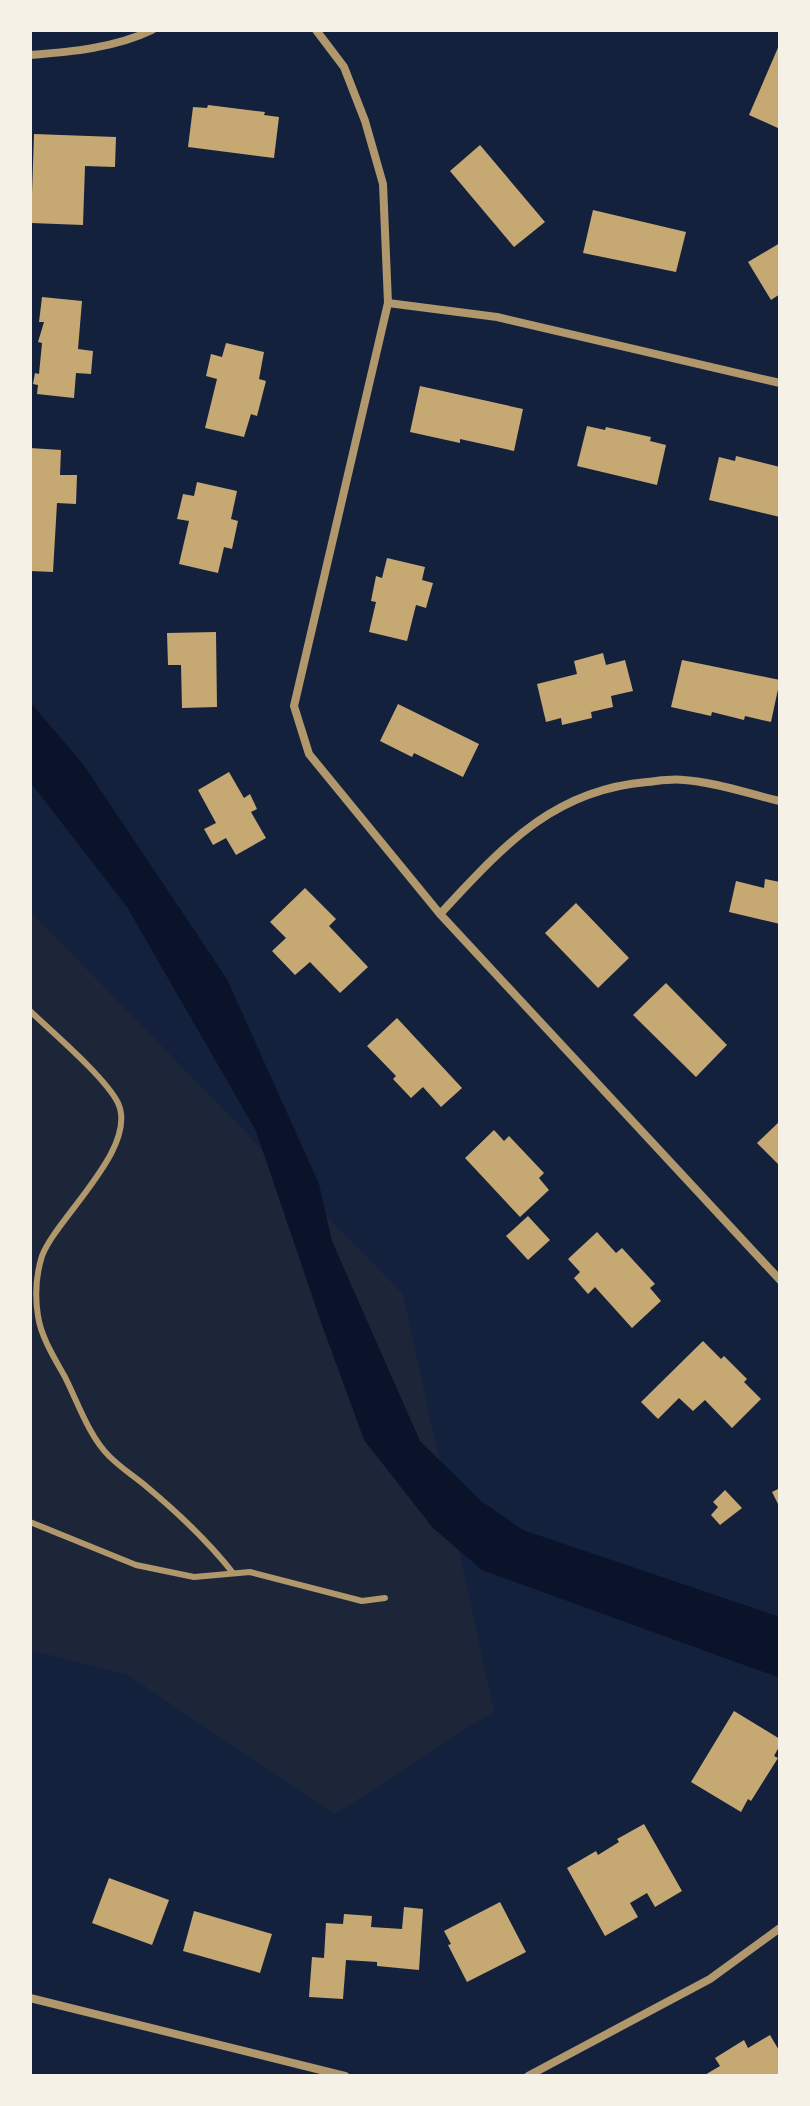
<svg xmlns="http://www.w3.org/2000/svg" width="810" height="2106" viewBox="0 0 810 2106" font-family="'DejaVu Sans',sans-serif">
<rect width="100%" height="100%" fill="#14213d"/>
<!-- green -->
<path fill="#1d2539" d="M 30,911 L 403,1294 L 494,1711 L 335,1814 L 128,1675 L 30,1650 Z"/>
<!-- water -->
<path fill="#0b132b" d="M 30,702 L 83,764 L 227,979 L 319,1184 L 332,1241 L 420,1441 L 481,1501 L 523,1530 L 780,1617 L 780,1678 L 482,1570 L 433,1528 L 364,1440 L 322,1325 L 256,1131 L 127,907 L 30,782 Z"/>
<!-- building -->
<path fill="#c6a872" d="M 780,43 L 780,129 L 749,115 Z
M 208,105 L 265,112 L 264,115 L 279,117 L 274,158 L 188,147 L 193,107 L 207,108 Z
M 34,134 L 116,137 L 115,167 L 85,166 L 83,225 L 31,223 Z
M 480,145 L 545,222 L 514,247 L 450,171 Z
M 593,210 L 686,232 L 676,272 L 583,253 Z
M 780,243 L 780,294 L 771,300 L 748,262 Z
M 42,297 L 82,301 L 78,349 L 93,351 L 91,374 L 76,373 L 74,398 L 37,394 L 38,385 L 33,384 L 35,373 L 39,374 L 42,343 L 38,342 L 44,322 L 39,322 Z
M 226,343 L 264,352 L 259,379 L 266,381 L 257,416 L 251,414 L 244,437 L 205,428 L 217,379 L 206,376 L 211,354 L 222,357 Z
M 420,386 L 523,409 L 514,451 L 460,439 L 460,443 L 410,432 Z
M 587,426 L 605,430 L 606,427 L 651,437 L 650,441 L 666,445 L 657,485 L 577,466 Z
M 30,448 L 61,450 L 60,475 L 77,475 L 76,504 L 57,503 L 53,572 L 30,571 Z
M 736,456 L 780,467 L 780,517 L 709,500 L 719,457 L 735,461 Z
M 197,482 L 237,491 L 231,519 L 238,521 L 232,549 L 224,547 L 218,573 L 179,564 L 189,521 L 177,519 L 183,494 L 194,496 Z
M 387,558 L 425,567 L 422,580 L 433,583 L 426,608 L 416,605 L 407,641 L 369,632 L 376,602 L 371,601 L 376,576 L 382,578 Z
M 216,632 L 217,707 L 182,708 L 181,665 L 168,665 L 167,633 Z
M 603,653 L 606,665 L 625,660 L 633,691 L 611,696 L 613,707 L 591,712 L 592,718 L 562,725 L 561,718 L 546,722 L 537,684 L 577,674 L 574,661 Z
M 682,660 L 780,680 L 771,722 L 745,716 L 744,720 L 712,712 L 711,716 L 671,707 Z
M 398,704 L 479,744 L 463,777 L 414,753 L 412,757 L 380,741 Z
M 229,772 L 244,798 L 250,794 L 257,809 L 251,812 L 266,838 L 236,855 L 226,838 L 213,845 L 204,829 L 216,823 L 198,790 Z
M 765,879 L 780,882 L 780,924 L 729,912 L 736,881 L 764,888 Z
M 305,888 L 336,919 L 329,926 L 368,967 L 340,993 L 310,962 L 295,975 L 272,951 L 286,938 L 270,922 Z
M 576,903 L 629,958 L 598,988 L 545,933 Z
M 666,983 L 727,1045 L 696,1077 L 633,1015 Z
M 397,1018 L 462,1088 L 441,1107 L 423,1087 L 411,1098 L 393,1079 L 396,1076 L 367,1046 Z
M 780,1121 L 780,1166 L 757,1143 Z
M 494,1130 L 504,1141 L 509,1136 L 544,1173 L 539,1178 L 549,1190 L 520,1217 L 465,1158 Z
M 528,1216 L 550,1240 L 528,1260 L 506,1236 Z
M 597,1232 L 616,1253 L 622,1248 L 655,1284 L 650,1288 L 661,1301 L 632,1328 L 595,1287 L 588,1294 L 574,1278 L 580,1272 L 568,1259 Z
M 703,1341 L 721,1359 L 724,1356 L 747,1379 L 744,1382 L 761,1399 L 732,1428 L 705,1400 L 693,1411 L 679,1398 L 658,1419 L 641,1402 Z
M 780,1488 L 780,1508 L 772,1492 Z
M 725,1490 L 742,1508 L 720,1525 L 711,1515 L 718,1507 L 713,1502 Z
M 734,1711 L 780,1739 L 780,1745 L 774,1756 L 778,1758 L 751,1801 L 748,1799 L 741,1812 L 691,1782 Z
M 644,1824 L 682,1891 L 655,1907 L 647,1893 L 630,1903 L 638,1917 L 605,1936 L 567,1868 L 596,1851 L 598,1855 L 619,1842 L 617,1839 Z
M 109,1878 L 169,1900 L 152,1945 L 92,1923 Z
M 500,1902 L 526,1952 L 467,1982 L 448,1945 L 451,1944 L 444,1931 Z
M 404,1907 L 423,1909 L 419,1970 L 377,1966 L 377,1962 L 346,1960 L 343,1999 L 309,1997 L 312,1957 L 324,1958 L 326,1923 L 343,1924 L 344,1914 L 372,1916 L 371,1927 L 402,1929 Z
M 194,1911 L 272,1934 L 260,1973 L 183,1951 Z
M 770,2035 L 780,2052 L 780,2076 L 703,2076 L 720,2066 L 715,2058 L 744,2040 L 748,2048 Z"/>
<g fill="none" stroke-linecap="round" stroke-linejoin="round">
<!-- service -->
<path stroke="#b1986c" stroke-width="6" d="M 30,1011 C 52,1032 106,1078 118,1103 C 139,1148 56,1218 42,1256 C 36,1275 35,1297 38,1316 C 41,1337 55,1359 65,1377 C 78,1403 89,1436 109,1456 C 121,1468 135,1477 147,1487 C 178,1513 208,1541 233,1573
M 30,1522 L 136,1565 L 194,1577 L 250,1572 L 362,1601 L 385,1598"/>
<!-- minor -->
<path stroke="#b1986c" stroke-width="8" d="M 316,30 L 344,67 L 365,121 L 383,184 L 388,303 L 294,706 L 309,754 L 440,914 L 780,1280
M 30,55 C 70,52 115,48 152,30
M 388,303 L 497,317 L 780,383
M 440,914 C 501,849 551,790 647,782 C 658,781 672,778 684,780 C 715,782 749,794 780,801
M 30,1998 L 345,2076
M 528,2076 L 710,1979 L 780,1928"/>
</g>
<!-- border -->
<rect width="810" height="2106" fill="none" stroke="#f6f1e7" stroke-width="64"/>
</svg>
